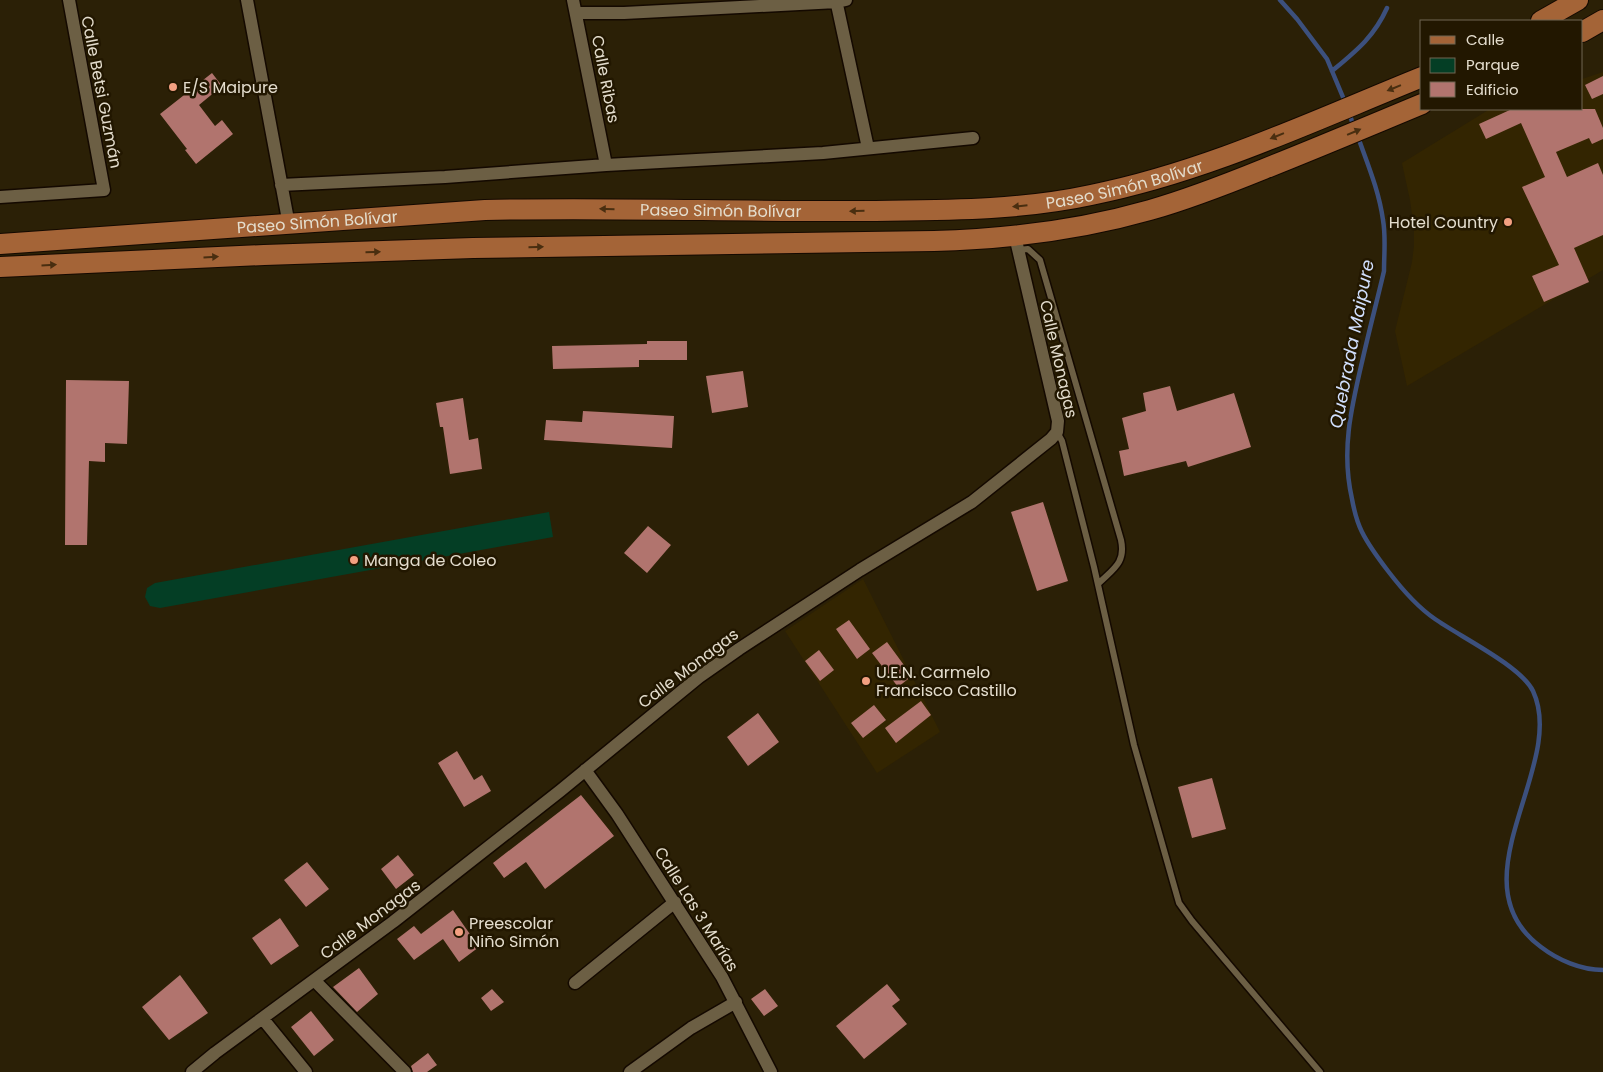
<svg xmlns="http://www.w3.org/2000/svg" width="1603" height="1072" viewBox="0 0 1603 1072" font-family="Poppins,sans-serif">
<rect width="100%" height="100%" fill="#2b2006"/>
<!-- built -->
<path fill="#332501" d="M 1603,72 L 1603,270 L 1407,386 L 1395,331 L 1412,262 L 1414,246 L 1414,230 L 1410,200 L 1402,163 L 1490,109 L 1582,109 L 1582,79 Z
M 863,579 L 940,732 L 877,773 L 785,631 Z"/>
<!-- park -->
<path fill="#043e25" d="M 549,512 L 553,537 L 160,608 L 150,606 L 145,597 L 147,588 L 155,583 Z"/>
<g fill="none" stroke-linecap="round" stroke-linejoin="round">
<!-- stream -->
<path stroke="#3c507d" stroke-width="4.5" d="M 1280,0 L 1297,19 L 1327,59 L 1345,102
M 1332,71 C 1356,51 1374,37 1387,8
M 1349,112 L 1354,128
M 1358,137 C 1368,165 1379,191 1383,220 C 1386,237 1384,254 1384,271 C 1377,301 1369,331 1362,362 C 1351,409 1341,451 1352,499 C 1354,510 1357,522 1362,532 C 1369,546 1378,558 1388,571 C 1401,588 1416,606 1435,619 C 1459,636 1521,666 1533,691 C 1568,766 1452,881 1541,947 C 1558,960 1581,970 1603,970"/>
</g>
<!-- building -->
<path fill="#b1746e" d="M 212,73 L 222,86 L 199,105 L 215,126 L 222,120 L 233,134 L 196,164 L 185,150 L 187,149 L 160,114 Z
M 1603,76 L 1603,94 L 1592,99 L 1585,85 Z
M 1512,109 L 1595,109 L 1603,128 L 1603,139 L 1592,144 L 1589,138 L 1556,152 L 1567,177 L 1598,163 L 1603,175 L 1603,235 L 1574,248 L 1589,282 L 1544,302 L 1532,276 L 1559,265 L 1522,187 L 1545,177 L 1521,123 L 1486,139 L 1479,124 Z
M 647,341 L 687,341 L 687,360 L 639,360 L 639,367 L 553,369 L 552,346 L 647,344 Z
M 743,371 L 748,407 L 712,413 L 706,376 Z
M 66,380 L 129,381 L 127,444 L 105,443 L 105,462 L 89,461 L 87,545 L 65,545 Z
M 1170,386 L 1177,411 L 1234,393 L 1251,447 L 1188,467 L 1186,461 L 1124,476 L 1119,451 L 1129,449 L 1122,418 L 1146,411 L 1143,393 Z
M 463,398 L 469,440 L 478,438 L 482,469 L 450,474 L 443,427 L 440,427 L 436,403 Z
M 583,411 L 674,416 L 672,448 L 544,440 L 546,420 L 582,422 Z
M 1043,502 L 1068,581 L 1037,591 L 1011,512 Z
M 648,526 L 671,545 L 647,573 L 624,553 Z
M 849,620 L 870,649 L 857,659 L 836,629 Z
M 887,642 L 912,676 L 898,687 L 872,653 Z
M 819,650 L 834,670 L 820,681 L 805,661 Z
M 921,701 L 931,715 L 896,743 L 885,728 Z
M 874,705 L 886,720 L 863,738 L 851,723 Z
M 758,713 L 779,742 L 748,766 L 727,737 Z
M 457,751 L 474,780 L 482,775 L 491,791 L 464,807 L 438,763 Z
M 1212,778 L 1226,829 L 1192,838 L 1178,787 Z
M 581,795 L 614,836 L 545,889 L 526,862 L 504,878 L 493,863 Z
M 398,855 L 414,875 L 396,889 L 381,869 Z
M 307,862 L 329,889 L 306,907 L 284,880 Z
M 453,910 L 479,947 L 459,962 L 443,939 L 414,960 L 397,939 L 414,926 L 421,934 Z
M 280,918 L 299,946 L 271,965 L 252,938 Z
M 359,968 L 378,994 L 357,1012 L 333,987 Z
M 180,975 L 208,1013 L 169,1040 L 142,1007 Z
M 887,984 L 900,1000 L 892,1006 L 907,1024 L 864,1059 L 836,1026 Z
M 492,989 L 504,1002 L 491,1011 L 481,998 Z
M 765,989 L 778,1006 L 764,1016 L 751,999 Z
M 311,1011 L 334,1040 L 314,1056 L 291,1027 Z
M 428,1053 L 437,1065 L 427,1072 L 413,1072 L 411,1066 Z"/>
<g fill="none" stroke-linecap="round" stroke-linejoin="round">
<defs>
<path id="service" d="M 1018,250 L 1028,249 L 1040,260 L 1121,540 C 1126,563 1113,569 1098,584
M 1057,432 L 1062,441 L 1094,567 L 1134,745 L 1179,903 L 1192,921 L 1320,1072"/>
<path id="minor" d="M 247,0 L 289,225
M 573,0 L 606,165
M 836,0 L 868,148
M 576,13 L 624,13 L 837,2 L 846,0
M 281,185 L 445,177 L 606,165 L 823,153 L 973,138
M 0,197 L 104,190 L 69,0
M 585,770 L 617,814 L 722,977 L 771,1072
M 315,981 L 405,1072
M 575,983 L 675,902
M 263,1019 L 306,1072
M 192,1072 L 215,1053 L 393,922 L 560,791 L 699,677 L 739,649 L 860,570 L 972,502 L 1051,439 L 1057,432 L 1058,421 L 1015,236
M 630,1072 L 691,1028 L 736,1002"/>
<g id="primary">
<path d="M 1541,21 L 1578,0"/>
<path d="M 1582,32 L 1603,20"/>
<path id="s1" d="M 0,244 L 485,210 C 612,207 739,212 866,211 C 941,210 1017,211 1091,195 C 1206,172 1313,121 1422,77"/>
<path d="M 0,267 L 264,255 L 473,248 L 934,241 C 1006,239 1080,230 1150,210 C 1189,199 1227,184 1264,169 C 1317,148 1369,126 1422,104"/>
</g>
</defs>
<!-- service casing -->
<use href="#service" stroke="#140900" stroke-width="9"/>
<!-- minor casing -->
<use href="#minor" stroke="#140900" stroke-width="15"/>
<!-- primary casing -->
<use href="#primary" stroke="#140900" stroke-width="22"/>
<!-- service -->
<use href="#service" stroke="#6c5f44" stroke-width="6"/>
<!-- minor -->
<use href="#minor" stroke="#6c5f44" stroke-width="12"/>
<!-- primary -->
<use href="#primary" stroke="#a46437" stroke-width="20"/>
</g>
<!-- one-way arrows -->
<defs><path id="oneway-solid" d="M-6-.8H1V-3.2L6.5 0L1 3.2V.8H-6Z" transform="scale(1.25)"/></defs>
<g fill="#492e10">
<use href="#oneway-solid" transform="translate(1394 88) rotate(158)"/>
<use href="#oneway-solid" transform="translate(1354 132) rotate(-23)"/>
<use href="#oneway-solid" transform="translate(1277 136) rotate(158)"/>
<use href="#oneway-solid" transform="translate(1020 206) rotate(174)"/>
<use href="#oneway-solid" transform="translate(607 209) rotate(-179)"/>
<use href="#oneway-solid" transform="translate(857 211) rotate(179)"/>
<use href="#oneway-solid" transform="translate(536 247) rotate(-1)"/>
<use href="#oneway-solid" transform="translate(373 252) rotate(-2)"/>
<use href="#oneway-solid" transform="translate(211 257) rotate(-3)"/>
<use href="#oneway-solid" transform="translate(49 265) rotate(-3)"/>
</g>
<!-- markers -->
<g fill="#f3a081" stroke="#221700" stroke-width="2">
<circle cx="173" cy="87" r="5"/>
<circle cx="1508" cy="222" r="5"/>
<circle cx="354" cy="560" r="5"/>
<circle cx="866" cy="681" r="5"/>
<circle cx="459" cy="932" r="5"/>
</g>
<g text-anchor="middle" stroke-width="5" stroke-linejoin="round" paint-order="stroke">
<!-- street labels -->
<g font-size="16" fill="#e4ddcd" stroke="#221700">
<text transform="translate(606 79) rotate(79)" y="6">Calle Ribas</text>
<text transform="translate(102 92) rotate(79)" y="6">Calle Betsi Guzmán</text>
<text dy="6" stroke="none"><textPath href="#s1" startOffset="1128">Paseo Simón Bolívar</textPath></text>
<text dy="6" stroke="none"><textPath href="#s1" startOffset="722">Paseo Simón Bolívar</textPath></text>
<text dy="6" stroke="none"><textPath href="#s1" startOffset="318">Paseo Simón Bolívar</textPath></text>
<text transform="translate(1059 359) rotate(77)" y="6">Calle Monagas</text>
<text transform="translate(688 668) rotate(-37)" y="6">Calle Monagas</text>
<text transform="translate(697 909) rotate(58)" y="6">Calle Las 3 Marías</text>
<text transform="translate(370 919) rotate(-37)" y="6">Calle Monagas</text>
</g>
<!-- poi labels -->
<g font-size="16" fill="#e4ddcd" stroke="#221700" text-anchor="start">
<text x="183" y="93">E/S Maipure</text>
<text x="1498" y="228" text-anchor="end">Hotel Country</text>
<text x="364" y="566">Manga de Coleo</text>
<text x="876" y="678">U.E.N. Carmelo<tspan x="876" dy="18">Francisco Castillo</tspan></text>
<text x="469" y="929">Preescolar<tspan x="469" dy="18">Niño Simón</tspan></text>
</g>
<!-- water labels -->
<g font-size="18" font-style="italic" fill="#d1dffc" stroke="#221700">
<text transform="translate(1352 344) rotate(-79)" y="6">Quebrada Maipure</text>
</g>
</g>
<!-- legend -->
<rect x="1420" y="20" width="162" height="90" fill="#221700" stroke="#706652"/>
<rect x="1430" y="36" width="25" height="8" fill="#a46437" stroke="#706652"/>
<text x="1466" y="45" font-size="15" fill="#e4ddcd">Calle</text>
<rect x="1430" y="58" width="25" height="15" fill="#043e25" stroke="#706652"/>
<text x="1466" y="70" font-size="15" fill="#e4ddcd">Parque</text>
<rect x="1430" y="82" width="25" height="15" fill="#b1746e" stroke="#706652"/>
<text x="1466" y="95" font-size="15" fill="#e4ddcd">Edificio</text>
</svg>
